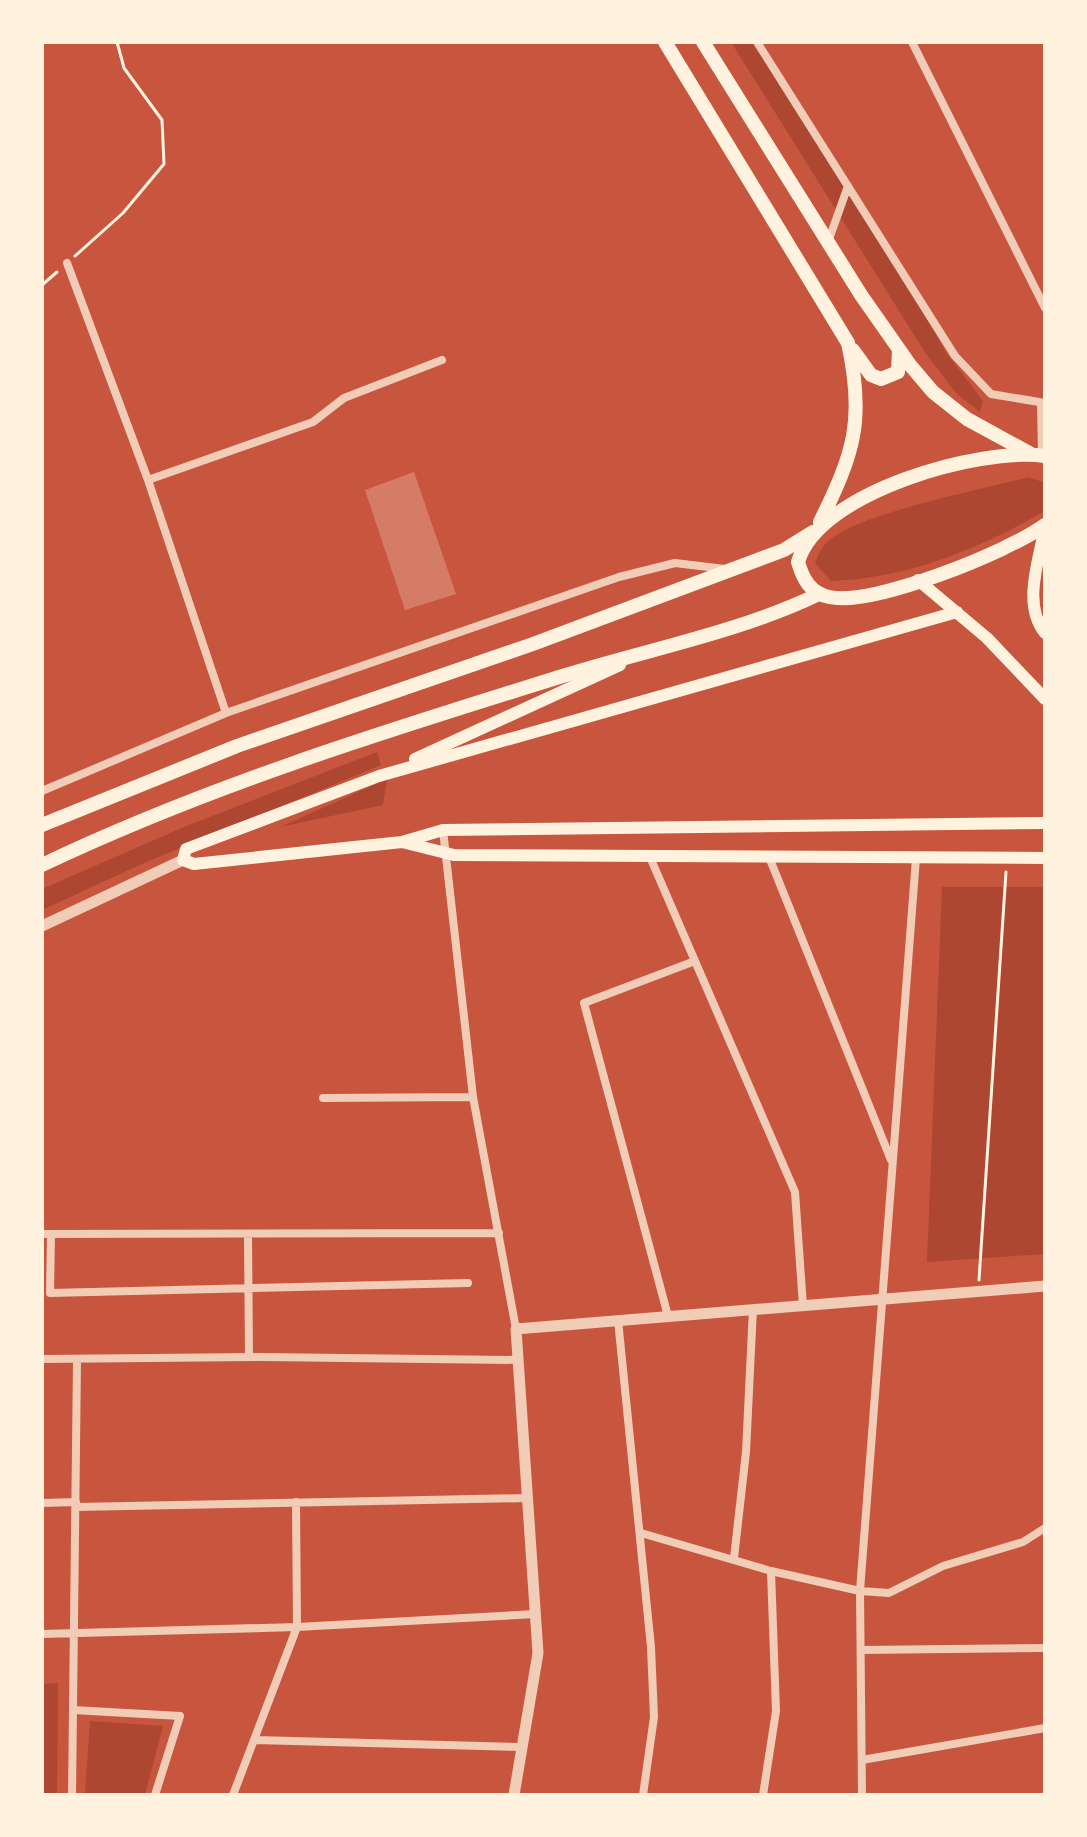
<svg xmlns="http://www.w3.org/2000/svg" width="1087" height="1837" viewBox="0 0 1087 1837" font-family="'PT Sans',sans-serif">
<rect width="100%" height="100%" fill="#c8553d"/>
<!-- green -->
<path fill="#ae4732" d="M 731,42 L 755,42 L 878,234 L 947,354 L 983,401 L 980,412 L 957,394 L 926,354 Z
M 1029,477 L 1045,483 L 1045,511 C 978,549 909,578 831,581 L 815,563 C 819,552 823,545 832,538 C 869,511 981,490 1029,477 Z
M 377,752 L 381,765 L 144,863 L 42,910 L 42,889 L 184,827 Z
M 387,779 L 383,805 L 280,827 Z
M 942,887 L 1045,887 L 1045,1254 L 927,1262 Z
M 58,1683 L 57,1795 L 42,1795 L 42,1684 Z
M 90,1721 L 163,1726 L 145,1795 L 85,1795 Z"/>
<!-- building -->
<path fill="#d67c66" d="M 414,472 L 456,594 L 405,610 L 365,490 Z"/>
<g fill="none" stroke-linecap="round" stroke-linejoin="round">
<!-- path -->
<path stroke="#fff3e0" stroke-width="3" d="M 75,256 L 123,213 L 164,164 L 162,120 L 124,68 L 117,42
M 42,285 L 57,272
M 979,1280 L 1006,872"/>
<!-- minor -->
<path stroke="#f1ccb7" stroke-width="8" d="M 757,42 L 955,356 L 991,394 L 1045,403
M 912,42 L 1045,308
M 828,242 L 848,186
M 67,263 L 148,480 L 226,713 L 619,577 L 675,563 L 725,569
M 1041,403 L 1042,456
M 148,480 L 313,422 L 344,398 L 442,360
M 42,791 L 226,713
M 443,830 L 473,1097 L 516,1329
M 650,857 L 795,1192 L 803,1306
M 769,857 L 891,1160
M 323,1098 L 473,1097
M 42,1234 L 499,1233
M 51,1234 L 50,1293 L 468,1283
M 248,1234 L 249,1357
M 668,1316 L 584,1003 L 695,961
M 618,1320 L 651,1647 L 654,1717 L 643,1795
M 42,1359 L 263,1357 L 519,1360
M 42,1503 L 76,1502
M 76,1507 L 528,1498
M 641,1533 L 771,1571 L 776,1711 L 763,1795
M 734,1558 L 746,1452 L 753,1309
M 771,1571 L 860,1591 L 889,1593 L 943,1566 L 1023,1542 L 1045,1528
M 42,1634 L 297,1627 L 536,1614
M 861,1650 L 1045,1648
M 73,1710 L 180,1716 L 155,1795
M 255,1740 L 522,1747
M 862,1760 L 1045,1728
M 72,1795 L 77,1361
M 233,1795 L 297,1627 L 296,1502
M 862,1795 L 860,1591 L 916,858"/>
<!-- tertiary -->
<path stroke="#f1ccb7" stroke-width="11" d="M 42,926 L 183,860
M 514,1795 L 538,1653 L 516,1329 L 1045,1286"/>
<!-- secondary -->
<path stroke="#fff3e0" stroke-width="12" d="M 1045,527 C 1039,560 1022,605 1045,633
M 918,580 L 987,638 L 1045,699
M 957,612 L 379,776 L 186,849 L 183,860 L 194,864 L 402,842 L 443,830 L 1045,823
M 415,759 L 620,665
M 402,842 L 454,855 L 1045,858"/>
<!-- primary -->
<path stroke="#fff3e0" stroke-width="14" d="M 665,42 L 848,343 C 865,420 854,453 820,522
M 703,42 L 861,295 L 910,365 L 933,392 L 967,419 L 1031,454
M 853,350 L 871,375 L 881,379 L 898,372 L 899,350
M 1045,456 C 980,447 818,492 798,562 C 803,579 810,593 829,597 C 872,607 1008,552 1045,525
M 42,825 L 237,746 L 533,644 L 784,550 L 813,532
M 42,865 C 210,785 389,730 566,675 C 650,649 740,632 819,594"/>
</g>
<!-- border -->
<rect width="1087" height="1837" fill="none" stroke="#fff3e0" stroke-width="88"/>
</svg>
